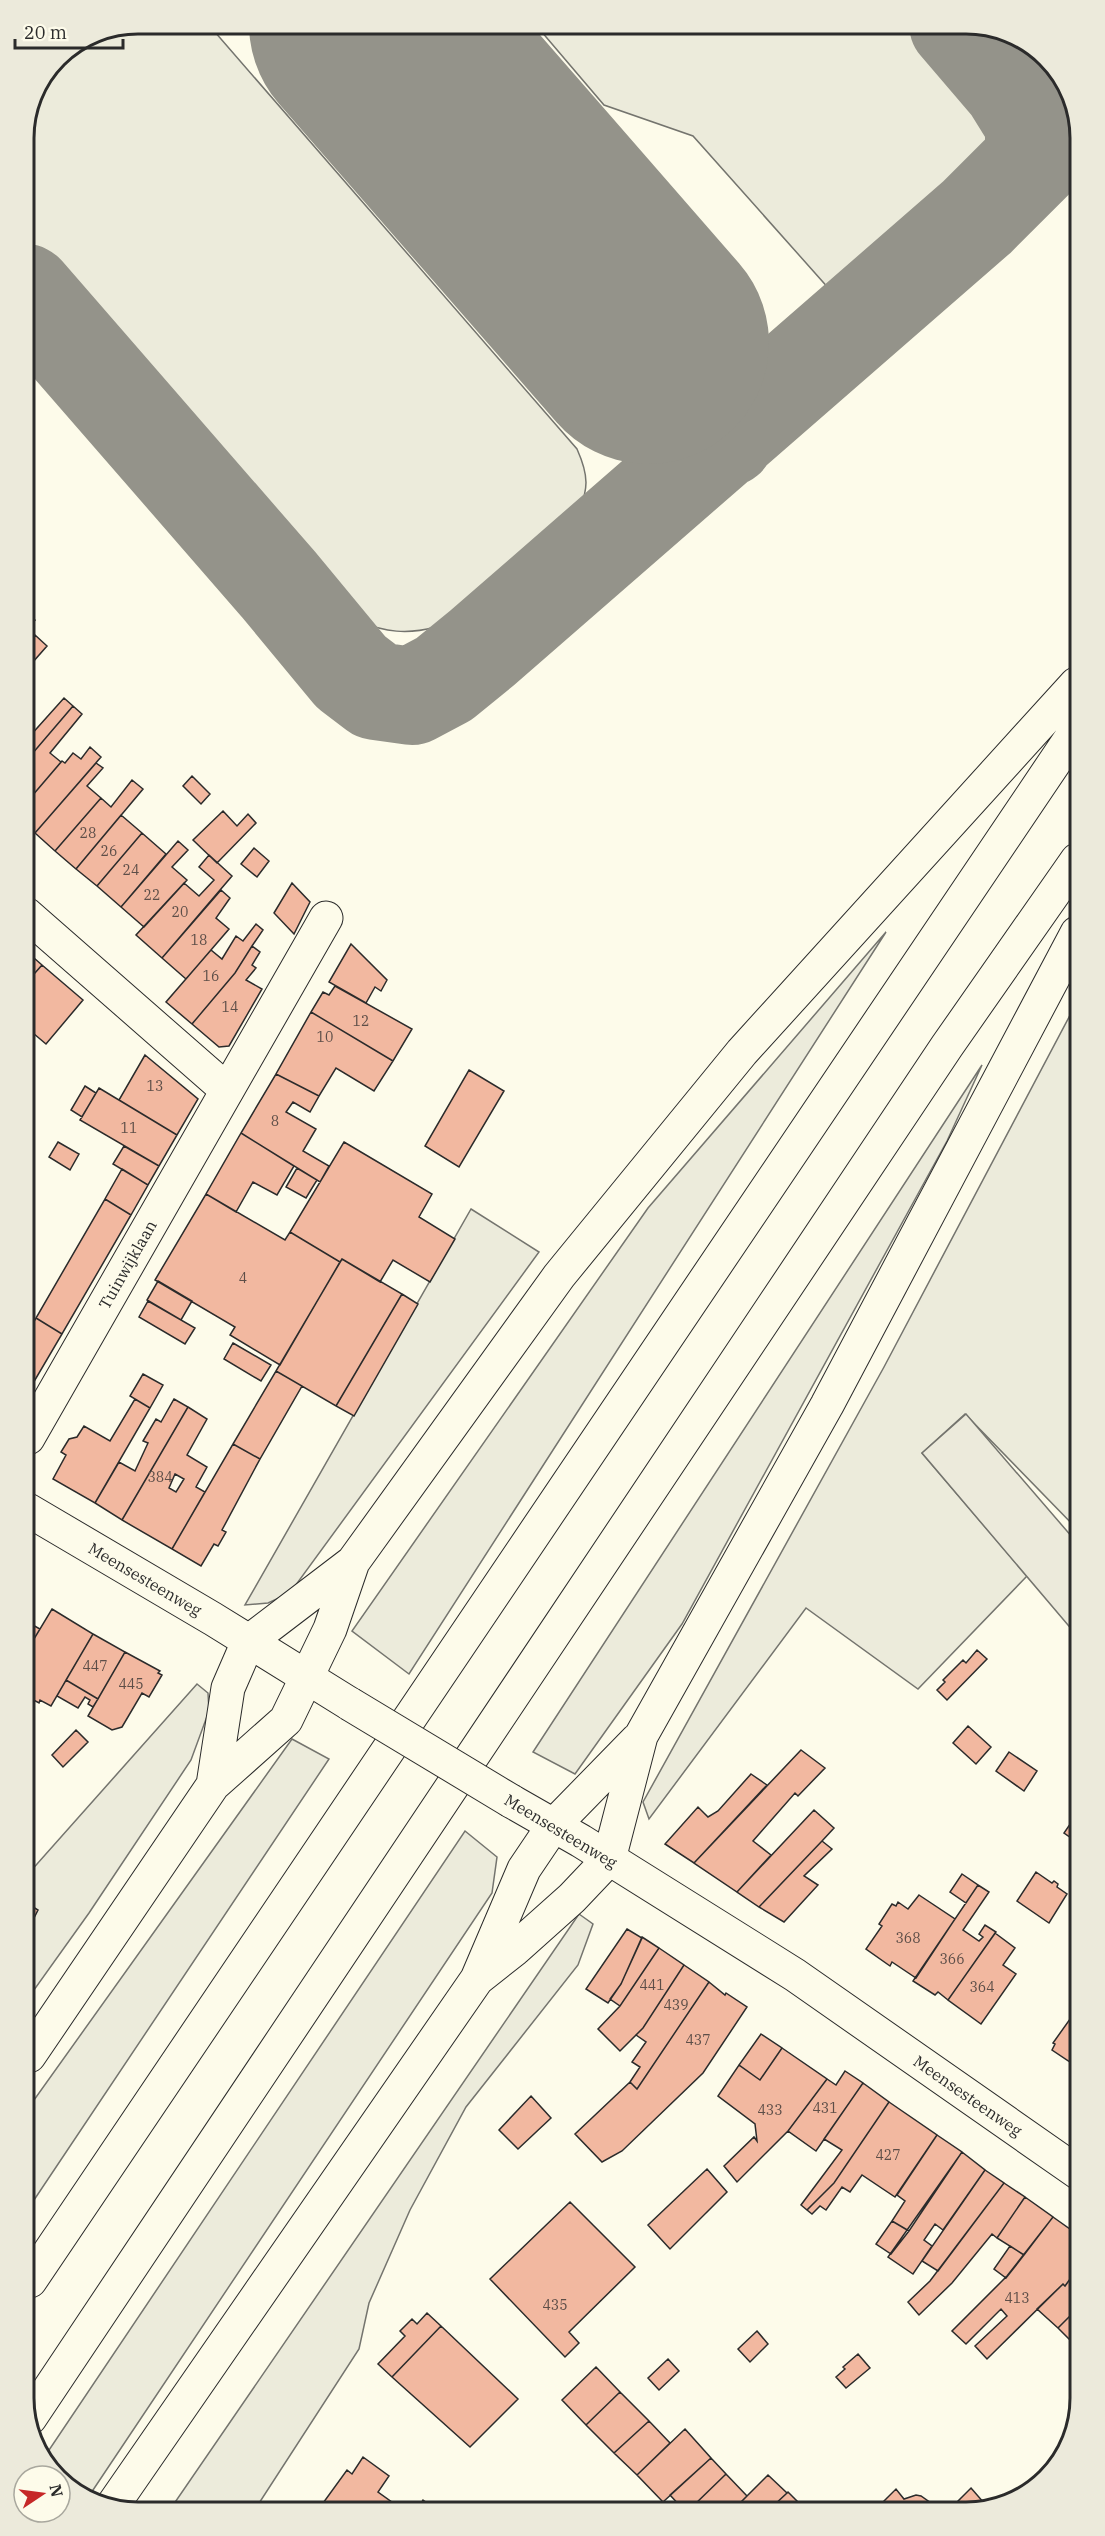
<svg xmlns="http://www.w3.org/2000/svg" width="1105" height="2536" viewBox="0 0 1105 2536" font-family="'IBM Plex Serif',serif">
<rect width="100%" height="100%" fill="#fdfbea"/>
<!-- green -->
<path fill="#ecebdb" stroke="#74746e" stroke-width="1.5" d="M 138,24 L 208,24 L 577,449 C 589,476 589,489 577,516 L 466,614 C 419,640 372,638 332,601 L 25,248 L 24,131 L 58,57 L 95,33 Z
M 535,24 L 918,24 C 940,50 1001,107 992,143 C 990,150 986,158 983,165 L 835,292 L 831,291 L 693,136 L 604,105 Z
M 886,932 L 409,1674 L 352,1631 L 648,1208 Z
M 1077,1002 L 1079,1531 L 965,1414 L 922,1453 L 1027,1576 L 918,1689 L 806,1608 L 649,1819 L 643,1802 L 884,1367 Z
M 982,1065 L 947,1141 L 682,1624 L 575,1774 L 533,1752 Z
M 471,1209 L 539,1252 L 290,1593 L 268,1603 L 245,1605 Z
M 197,1684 L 208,1693 L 209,1711 L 191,1760 L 89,1913 L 29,1997 L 29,1873 Z
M 292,1739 L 329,1759 L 30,2206 L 29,2107 Z
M 465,1831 L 497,1857 L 492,1893 L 89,2496 L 68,2488 L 45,2456 Z
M 579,1914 L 593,1924 L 578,1965 L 466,2107 L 410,2210 L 369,2303 L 359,2349 L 254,2511 L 169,2511 Z"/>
<!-- parking -->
<path fill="#eceadb" stroke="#74746e" stroke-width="1.5" d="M 966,1414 L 1079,1545 L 1079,1638 L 922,1453 Z"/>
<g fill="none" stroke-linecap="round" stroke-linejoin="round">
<!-- taxiway -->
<path stroke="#94938a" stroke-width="98" d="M 25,293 L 279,585 L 351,672 L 376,691 L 412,696 L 444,679 L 482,648 L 977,217 L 1034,160 L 1034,123 L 1011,86 L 958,24
M 648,343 L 726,438"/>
<!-- runway -->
<path stroke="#94938a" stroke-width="242" d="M 370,24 L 648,343"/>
</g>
<!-- building -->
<path fill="#f2b8a0" stroke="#2b2b2b" stroke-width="1.5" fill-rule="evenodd" d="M 25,612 L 35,620 L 26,631 Z
M 35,635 L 47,646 L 32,663 L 26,656 L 26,645 Z
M 64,698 L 73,706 L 26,761 L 26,733 L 29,737 Z
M 73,706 L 82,714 L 50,753 L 61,762 L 26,803 L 26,761 Z
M 90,747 L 101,757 L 35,833 L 26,826 L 26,803 L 62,761 L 65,763 L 73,753 L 81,759 Z
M 96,763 L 103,768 L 87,786 L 101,798 L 55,851 L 35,833 Z
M 192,776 L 210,794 L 201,804 L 183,786 Z
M 132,780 L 143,789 L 76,869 L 55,851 L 101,798 L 111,807 Z
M 223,811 L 237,826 L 248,814 L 256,823 L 217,863 L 193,840 Z
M 121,815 L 142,833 L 97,886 L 76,869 Z
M 142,833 L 166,854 L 121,907 L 97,886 Z
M 178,841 L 188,850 L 172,867 L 187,880 L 144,927 L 121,907 Z
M 254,848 L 269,861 L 257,877 L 241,864 Z
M 209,855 L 232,876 L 162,958 L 136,935 L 184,883 L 199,896 L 214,880 L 199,867 Z
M 292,883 L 310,902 L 294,934 L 274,913 Z
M 221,890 L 230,898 L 216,918 L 229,929 L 186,979 L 162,958 Z
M 256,924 L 263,930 L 252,946 L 235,973 L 192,1024 L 166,1002 L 211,950 L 222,959 L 236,936 L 243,941 Z
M 351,944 L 387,980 L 381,991 L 375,987 L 366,1003 L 329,982 Z
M 252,946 L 260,952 L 252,965 L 256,968 L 246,980 L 262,989 L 229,1046 L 219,1047 L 192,1024 L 235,973 Z
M 26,951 L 42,965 L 26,983 Z
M 42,965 L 83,1000 L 46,1044 L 27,1028 L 26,983 Z
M 335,986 L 412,1029 L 393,1061 L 311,1012 L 323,992 L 329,995 Z
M 311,1012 L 393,1061 L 374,1091 L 336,1068 L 319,1096 L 276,1074 Z
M 145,1055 L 198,1099 L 177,1135 L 119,1100 Z
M 469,1070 L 504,1091 L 459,1167 L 425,1146 Z
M 276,1074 L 319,1096 L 310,1112 L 293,1102 L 286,1112 L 316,1129 L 303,1151 L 329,1166 L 320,1182 L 241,1133 Z
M 85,1086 L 96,1093 L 82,1117 L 71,1110 Z
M 99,1088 L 177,1135 L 159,1166 L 80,1120 Z
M 241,1133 L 294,1166 L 277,1195 L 253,1182 L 236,1212 L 206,1194 Z
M 58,1142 L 79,1154 L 70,1170 L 49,1157 Z
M 344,1142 L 432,1194 L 419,1217 L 455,1239 L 430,1282 L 393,1260 L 380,1282 L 342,1259 L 340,1262 L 290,1232 Z
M 124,1146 L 159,1166 L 148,1185 L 113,1164 Z
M 297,1168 L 317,1180 L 306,1198 L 286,1187 Z
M 122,1169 L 148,1185 L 131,1215 L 105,1199 Z
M 206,1194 L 285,1240 L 290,1232 L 340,1262 L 280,1365 L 230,1335 L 235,1327 L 155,1280 Z
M 105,1199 L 131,1215 L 62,1334 L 36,1318 Z
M 342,1259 L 402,1294 L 336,1406 L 276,1371 Z
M 158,1281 L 192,1301 L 181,1320 L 147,1300 Z
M 402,1294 L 418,1304 L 354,1416 L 336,1406 Z
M 148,1301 L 195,1328 L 185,1344 L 139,1317 Z
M 36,1318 L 62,1334 L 32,1385 L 27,1383 L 27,1333 Z
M 233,1343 L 271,1365 L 261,1381 L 224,1359 Z
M 276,1371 L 302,1386 L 260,1459 L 233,1444 Z
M 143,1374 L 163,1385 L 150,1408 L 130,1396 Z
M 135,1399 L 150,1408 L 95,1503 L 53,1479 L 66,1455 L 61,1452 L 69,1439 L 77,1437 L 84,1426 L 110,1441 Z
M 174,1399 L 188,1407 L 122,1520 L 95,1503 L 119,1462 L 135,1471 L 148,1443 L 143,1441 L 156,1419 L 161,1422 Z
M 188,1407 L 207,1419 L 187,1455 L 207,1467 L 196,1487 L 205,1492 L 172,1549 L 122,1520 ZM 175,1474 L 184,1479 L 176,1492 L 169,1488 Z
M 233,1444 L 260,1459 L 222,1530 L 226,1532 L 218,1546 L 214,1544 L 201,1566 L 172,1549 Z
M 52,1609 L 93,1634 L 51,1706 L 40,1700 L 39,1703 L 28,1697 L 28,1635 L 34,1639 Z
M 31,1624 L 40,1629 L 34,1639 L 28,1635 Z
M 93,1634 L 125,1652 L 98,1699 L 66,1680 Z
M 977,1650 L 987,1659 L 947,1700 L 937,1690 L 945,1682 L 943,1680 L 963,1660 L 966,1663 Z
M 125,1652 L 160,1671 L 158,1673 L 162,1675 L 149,1697 L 142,1693 L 122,1727 L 112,1730 L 88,1716 Z
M 66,1680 L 98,1699 L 93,1707 L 88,1704 L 90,1700 L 85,1697 L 78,1708 L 57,1696 Z
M 968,1726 L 991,1747 L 976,1764 L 953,1743 Z
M 76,1730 L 88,1742 L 63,1767 L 52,1755 Z
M 801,1750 L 825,1768 L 798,1796 L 795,1793 L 753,1841 L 771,1855 L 737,1892 L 694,1863 Z
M 1009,1752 L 1037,1771 L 1024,1791 L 996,1771 Z
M 751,1774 L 767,1785 L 694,1863 L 665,1844 L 698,1807 L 708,1817 L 718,1811 Z
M 814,1810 L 834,1828 L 822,1841 L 759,1907 L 737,1892 Z
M 1079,1811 L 1080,1844 L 1064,1833 Z
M 822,1841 L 832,1849 L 804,1876 L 818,1885 L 784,1922 L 759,1907 Z
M 1036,1872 L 1052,1883 L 1054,1881 L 1058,1884 L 1057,1887 L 1067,1894 L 1049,1923 L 1017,1901 Z
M 962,1874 L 978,1885 L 966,1903 L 950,1892 Z
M 978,1885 L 989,1892 L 963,1930 L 979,1941 L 983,1937 L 979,1934 L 985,1925 L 996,1932 L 948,2000 L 938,1992 L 935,1995 L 913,1981 Z
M 919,1895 L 955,1919 L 916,1978 L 892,1962 L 890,1966 L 866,1949 L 882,1926 L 879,1924 L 892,1904 L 896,1906 L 898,1902 L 908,1909 Z
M 30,1905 L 38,1910 L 29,1928 L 29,1906 Z
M 627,1929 L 642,1938 L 621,1984 L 608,2003 L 586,1989 Z
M 995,1933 L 1015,1948 L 1003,1965 L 1016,1974 L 981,2024 L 948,2000 Z
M 642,1937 L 659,1948 L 620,2006 L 610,1999 L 621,1984 Z
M 659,1948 L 684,1965 L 643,2028 L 620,2051 L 598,2029 L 620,2006 Z
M 684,1965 L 709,1982 L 637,2089 L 630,2082 L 640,2067 L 632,2062 L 646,2042 L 636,2035 L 643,2028 Z
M 709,1982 L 725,1995 L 726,1993 L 747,2007 L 703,2073 L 622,2151 L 602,2162 L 575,2134 L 630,2082 L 637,2089 Z
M 1080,2005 L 1080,2065 L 1079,2068 L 1052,2050 L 1055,2044 L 1053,2043 Z
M 761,2034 L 782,2048 L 760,2080 L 739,2065 Z
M 782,2048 L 827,2079 L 788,2131 L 737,2182 L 724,2166 L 754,2137 L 757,2141 L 755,2124 L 718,2096 L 739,2065 L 760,2080 Z
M 845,2071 L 863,2083 L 816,2151 L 788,2131 L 827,2079 L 836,2085 Z
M 863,2083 L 889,2102 L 834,2183 L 807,2210 L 801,2205 L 842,2150 L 824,2139 Z
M 531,2096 L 551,2118 L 518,2149 L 499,2130 Z
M 889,2102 L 937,2135 L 895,2197 L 862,2175 L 850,2192 L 842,2187 L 826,2210 L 820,2206 L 812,2214 L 807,2210 L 834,2183 Z
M 937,2135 L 962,2152 L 909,2231 L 892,2221 L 905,2201 L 897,2195 Z
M 962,2152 L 985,2170 L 943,2230 L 935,2224 L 924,2240 L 932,2246 L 913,2274 L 888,2257 Z
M 707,2169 L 727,2192 L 670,2249 L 648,2225 Z
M 985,2170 L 1004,2183 L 938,2271 L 922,2261 Z
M 1004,2183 L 1025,2197 L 997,2238 L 992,2234 L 952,2283 L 919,2315 L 908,2302 L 930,2281 Z
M 1025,2197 L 1053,2217 L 1024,2255 L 997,2238 Z
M 570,2202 L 635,2267 L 569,2332 L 579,2343 L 565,2357 L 490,2279 Z
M 1053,2217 L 1081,2237 L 1081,2264 L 1065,2286 L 1063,2284 L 987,2359 L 975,2346 L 1007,2316 L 1001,2309 L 966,2344 L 952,2331 L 1007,2276 Z
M 892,2221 L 909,2231 L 891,2254 L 876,2244 Z
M 1010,2246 L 1024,2255 L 1006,2278 L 994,2269 Z
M 1081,2264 L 1081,2305 L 1058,2328 L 1037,2309 L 1063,2284 L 1065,2286 Z
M 1081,2305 L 1081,2351 L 1058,2328 Z
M 427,2313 L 441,2326 L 392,2377 L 378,2364 L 405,2336 L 400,2331 L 412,2319 L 417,2324 Z
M 441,2326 L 518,2399 L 470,2447 L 392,2377 Z
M 757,2331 L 768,2344 L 750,2362 L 738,2349 Z
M 858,2354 L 870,2368 L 846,2388 L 836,2377 L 845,2369 L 843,2367 Z
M 668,2359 L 679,2371 L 659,2390 L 648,2378 Z
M 596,2367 L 620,2392 L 586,2425 L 562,2400 Z
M 620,2392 L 649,2421 L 614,2453 L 586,2425 Z
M 649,2421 L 670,2443 L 637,2475 L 614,2453 Z
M 685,2429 L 711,2458 L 663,2502 L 637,2475 Z
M 363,2457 L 389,2476 L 378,2492 L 403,2510 L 318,2510 L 347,2470 L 352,2474 Z
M 711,2458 L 726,2474 L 691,2508 L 682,2508 L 670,2495 Z
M 726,2474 L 747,2496 L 735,2508 L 696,2508 L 694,2505 Z
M 768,2475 L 787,2493 L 772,2507 L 735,2508 Z
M 971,2488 L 984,2503 L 991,2506 L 878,2507 L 896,2489 L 904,2499 L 916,2495 L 921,2496 L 934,2505 L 942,2506 L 956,2503 Z
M 788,2492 L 803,2507 L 772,2507 L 787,2493 Z
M 423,2500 L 437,2510 L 417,2510 Z"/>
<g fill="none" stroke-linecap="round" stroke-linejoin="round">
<defs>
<g id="minor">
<path d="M 26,914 L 227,1090"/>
<path id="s1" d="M 28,1438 L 326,918"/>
</g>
<g id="major">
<path id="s2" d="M 28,1510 L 213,1619 L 350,1704"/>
<path id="s3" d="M 511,1801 L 581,1841 L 795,1975 L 1080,2174"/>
</g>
<path id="highway" d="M 213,1785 L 228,1688 L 248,1642 L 353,1562 L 559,1276 L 742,1052 L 1076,684
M 477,1979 L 515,1949 L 572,1898 L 609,1859 L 641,1736 L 827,1405 L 1077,933
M 29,2056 L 213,1785 L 286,1720 L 330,1629 L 353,1562
M 30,2281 L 1077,729
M 30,2418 L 947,1046 L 1077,860
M 113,2505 L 477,1979 L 524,1869 L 553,1826 L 637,1740"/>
</defs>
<!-- minor casing -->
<use href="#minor" stroke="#2b2b2b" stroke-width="35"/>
<!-- major casing -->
<use href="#major" stroke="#2b2b2b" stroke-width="35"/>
<!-- highway casing -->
<use href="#highway" stroke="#2b2b2b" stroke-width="35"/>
<!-- minor -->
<use href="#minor" stroke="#fdfbea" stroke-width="33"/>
<!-- major -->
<use href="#major" stroke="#fdfbea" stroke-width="33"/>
<!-- highway -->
<use href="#highway" stroke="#fdfbea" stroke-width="33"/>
<defs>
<path id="major-bridge" d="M 350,1704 L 511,1801"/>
</defs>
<!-- major-bridge casing -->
<use href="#major-bridge" stroke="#2b2b2b" stroke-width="35" stroke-linecap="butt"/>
<!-- major-bridge -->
<use href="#major-bridge" stroke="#fdfbea" stroke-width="33"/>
</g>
<g text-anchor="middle" stroke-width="4.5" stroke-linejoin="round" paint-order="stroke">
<!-- number labels -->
<g font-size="14" fill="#5d4e48">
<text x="88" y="838">28</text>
<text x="109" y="856">26</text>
<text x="131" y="875">24</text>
<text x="152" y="900">22</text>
<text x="180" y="917">20</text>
<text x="199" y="945">18</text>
<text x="211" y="981">16</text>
<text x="230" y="1012">14</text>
<text x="361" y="1026">12</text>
<text x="325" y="1042">10</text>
<text x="155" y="1091">13</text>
<text x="275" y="1126">8</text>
<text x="129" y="1133">11</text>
<text x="243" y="1283">4</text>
<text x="160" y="1482">384</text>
<text x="95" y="1671">447</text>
<text x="131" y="1689">445</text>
<text x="908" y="1943">368</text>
<text x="952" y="1964">366</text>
<text x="652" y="1990">441</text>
<text x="982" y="1992">364</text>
<text x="676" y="2010">439</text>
<text x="698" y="2045">437</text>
<text x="825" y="2113">431</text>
<text x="770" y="2115">433</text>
<text x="888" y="2160">427</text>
<text x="1017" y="2303">413</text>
<text x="555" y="2310">435</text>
</g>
<!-- street labels -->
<g font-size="16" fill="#2b2b2b" stroke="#fdfbea">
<text dy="6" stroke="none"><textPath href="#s1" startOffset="200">Tuinwijklaan</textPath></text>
<text dy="6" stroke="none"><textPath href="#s2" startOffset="136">Meensesteenweg</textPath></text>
<text transform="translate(561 1831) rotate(31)" y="6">Meensesteenweg</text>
<text dy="6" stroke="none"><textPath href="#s3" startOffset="544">Meensesteenweg</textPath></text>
</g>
</g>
<!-- crop -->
<path d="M0 0H1105V2536H0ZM138 34H966A104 104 0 0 1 1070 138V2398A104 104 0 0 1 966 2502H138A104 104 0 0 1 34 2398V138A104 104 0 0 1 138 34Z" fill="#eceadb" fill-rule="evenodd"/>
<path fill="none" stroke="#2b2b2b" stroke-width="3" d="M138 34H966A104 104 0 0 1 1070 138V2398A104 104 0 0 1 966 2502H138A104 104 0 0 1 34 2398V138A104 104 0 0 1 138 34Z"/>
<!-- north arrow -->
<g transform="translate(42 2494) rotate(77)"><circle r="28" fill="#fdfbea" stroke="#a9a89e" stroke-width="1.5"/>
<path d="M0-4.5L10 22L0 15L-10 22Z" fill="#c62828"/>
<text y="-9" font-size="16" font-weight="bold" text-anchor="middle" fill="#2b2b2b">N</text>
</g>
<!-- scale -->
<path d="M15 39v9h108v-9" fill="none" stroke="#2b2b2b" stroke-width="3"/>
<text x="24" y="39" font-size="18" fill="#2b2b2b" stroke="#fdfbea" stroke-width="4.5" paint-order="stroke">20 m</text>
</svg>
